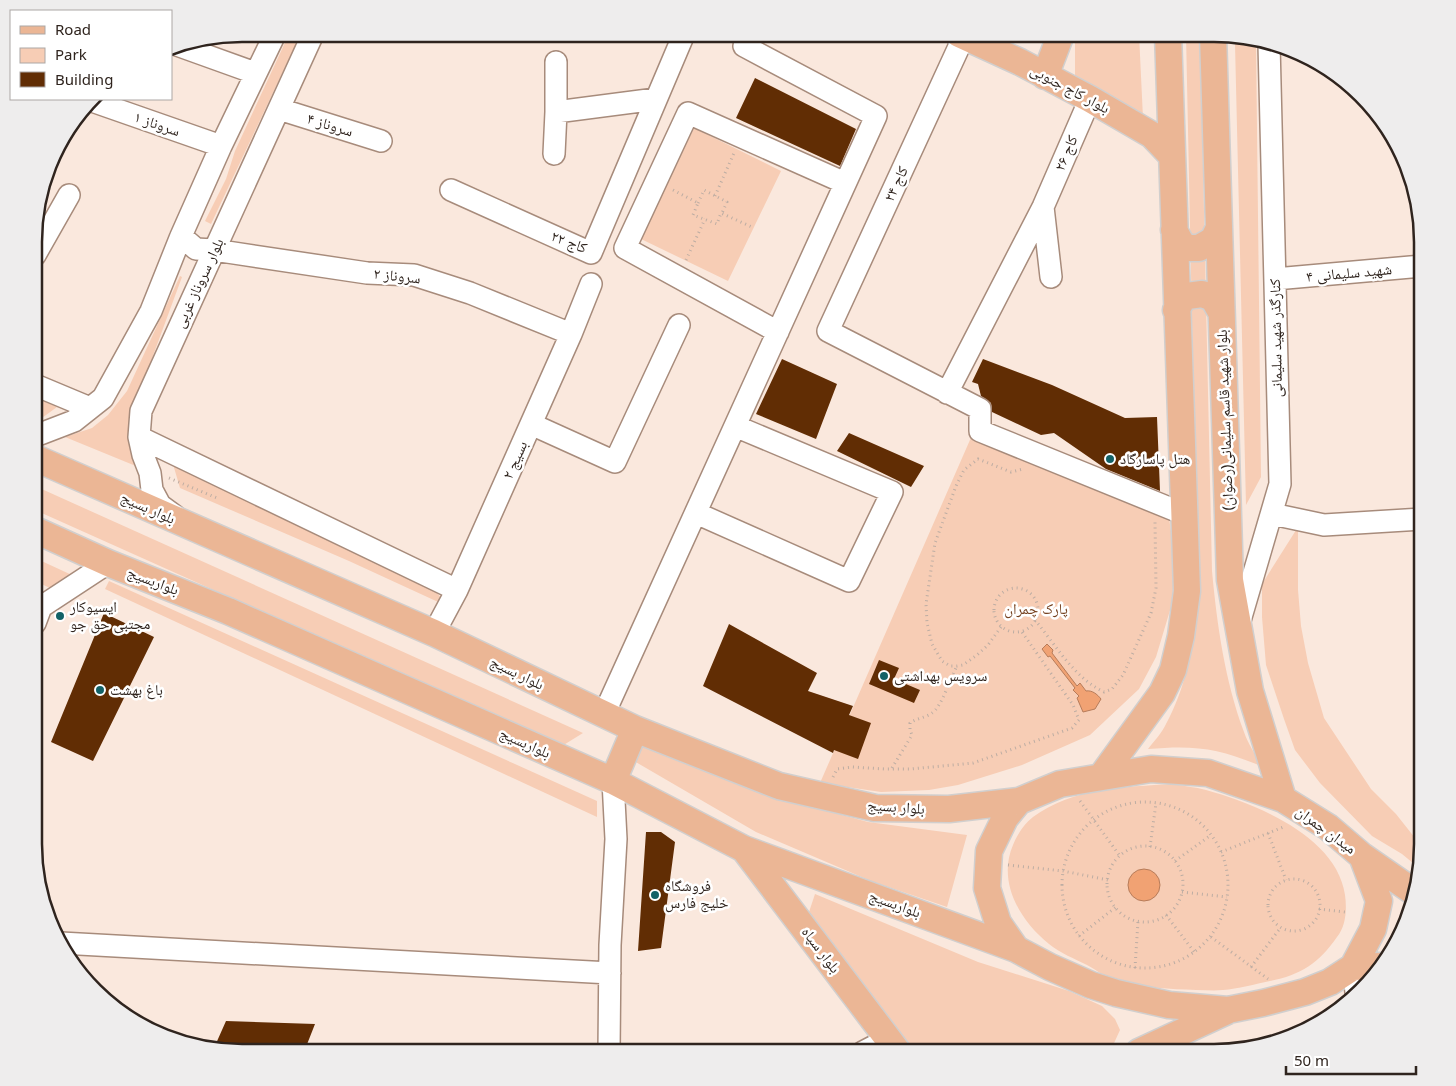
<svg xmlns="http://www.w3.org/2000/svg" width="1456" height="1086" viewBox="0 0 1456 1086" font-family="'Noto Sans','Noto Naskh Arabic',sans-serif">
<rect width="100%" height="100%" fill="#fae8dd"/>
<!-- green -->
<path fill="#f7cdb5" d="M 289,34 L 296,34 L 295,46 L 211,224 L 205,221 L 226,179 L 235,151 Z
M 1096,34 L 1139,34 L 1143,118 C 1122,102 1100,90 1075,81 L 1075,39 Z
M 1186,34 L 1200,34 L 1212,571 C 1217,625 1225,681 1244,732 C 1248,744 1256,755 1261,766 C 1218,748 1195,745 1148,749 C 1154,741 1162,733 1166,724 C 1185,689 1193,649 1198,610 Z
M 1240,37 L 1256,41 L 1261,477 L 1246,505 L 1235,44 Z
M 694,128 L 781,171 L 728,281 L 641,239 Z
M 180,276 L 182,277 L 144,380 L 148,471 L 65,437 L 92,428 L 108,415 L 127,391 Z
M 35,397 L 57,407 L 35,423 Z
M 973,433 L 1169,518 L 1173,545 L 1175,574 L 1171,607 L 1156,657 L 1139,689 L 1090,735 L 1022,765 L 958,785 L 929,790 L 881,792 L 820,783 Z
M 168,447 L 415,567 L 449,607 L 349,561 L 180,488 Z
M 35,486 L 583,733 L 562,746 L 35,510 Z
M 1298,527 L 1298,590 L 1301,626 L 1308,663 L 1324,718 L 1371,789 L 1396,814 L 1415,838 L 1422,841 L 1422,857 L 1419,868 L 1402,854 L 1372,836 L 1320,783 L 1295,750 L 1284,719 L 1266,665 L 1262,617 L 1262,584 Z
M 35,558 L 74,576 L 50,588 L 35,581 Z
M 109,581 L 597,801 L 597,817 L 105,589 Z
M 640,746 L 768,795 L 868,822 L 967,835 L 947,907 L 871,881 L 756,832 L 634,761 Z
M 1172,784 C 1183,786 1195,787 1206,790 C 1257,804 1337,837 1345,895 C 1347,909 1346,926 1337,937 C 1319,963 1301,975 1270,981 C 1255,984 1238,989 1223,990 C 1214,991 1205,990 1196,990 C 1170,989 1144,988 1118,981 C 1106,978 1098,971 1087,965 C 1075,959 1060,953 1049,944 C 1020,921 997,882 1013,845 C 1017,835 1024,824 1033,817 C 1072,788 1125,787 1172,784 Z
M 815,894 L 978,962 L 1069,991 L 1102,1006 L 1115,1019 L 1120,1030 L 1110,1052 L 915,1052 L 808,915 Z"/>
<!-- water -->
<path fill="#f1a273" stroke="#b77c5a" d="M 1047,644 L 1053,650 L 1052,653 L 1077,686 L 1080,683 L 1086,691 C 1092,690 1097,694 1101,699 L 1095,709 L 1083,712 L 1077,698 L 1079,696 L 1073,690 L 1075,688 L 1050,656 L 1048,657 L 1042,649 Z
M1128 885a16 16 0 1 1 32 0a16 16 0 1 1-32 0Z"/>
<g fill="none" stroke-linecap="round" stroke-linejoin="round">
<!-- stream -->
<path stroke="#b77c5a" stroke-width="5" d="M 1212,1052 L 1266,1040"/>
</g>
<!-- building -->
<path fill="#612d04" d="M 755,78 L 856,129 L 840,166 L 736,118 Z
M 782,359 L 837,384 L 816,439 L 756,414 Z
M 983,359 L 1052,385 L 1125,418 L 1157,417 L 1160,491 L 1106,469 L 1054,433 L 1041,435 L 992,412 L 991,403 L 981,396 L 978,384 L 972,382 Z
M 849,433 L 924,466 L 911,487 L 837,451 Z
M 104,613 L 154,637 L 93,761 L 51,742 Z
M 729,624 L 817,673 L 808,691 L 853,706 L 849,715 L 871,723 L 858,759 L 834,750 L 833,753 L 703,686 Z
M 879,660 L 899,668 L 894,679 L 920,690 L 914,703 L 869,684 Z
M 646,832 L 661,832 L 675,842 L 661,948 L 638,951 Z
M 226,1021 L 315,1024 L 304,1052 L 229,1052 L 214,1048 Z"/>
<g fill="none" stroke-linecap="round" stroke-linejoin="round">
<defs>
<path id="minor" d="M 964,36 L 828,331 L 980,409 L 980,431 L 1184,514
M 177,45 L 255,73
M 92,101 L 221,146
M 279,109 L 381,141
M 556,112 L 556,62
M 554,154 L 556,112 L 656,99
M 451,190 L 591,253 L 684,34
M 1043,207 L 1051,277
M 181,236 L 196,249 L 214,250 L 367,273 L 414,275 L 470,293 L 571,334
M 35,255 L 69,195
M 1275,279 L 1422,266
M 778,332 L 625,248 L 688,113 L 845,183
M 35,385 L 90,408
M 947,393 L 1043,207 L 1090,99
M 531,424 L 615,462 L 679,325
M 35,436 L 74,421 L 103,398 L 151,311 L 181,236 L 221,146 L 275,34
M 139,437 L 457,590
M 696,513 L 849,581 L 892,492 L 735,426
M 1272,514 L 1324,525 L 1422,519
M 175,516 L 160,505 L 152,490 L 150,473 L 143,455 L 139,437 L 141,411 L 313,34
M 35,603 L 41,607 L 108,563
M 35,623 L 41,607
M 1239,624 L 1280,484 L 1269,44
M 434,633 L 457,590 L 571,334 L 591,284
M 604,714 L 876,116 L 744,46
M 61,943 L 610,973
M 1353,967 L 1356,992
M 609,1052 L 610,945 L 616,839 L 613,781
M 863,1052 L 888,1039"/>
<path id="major" d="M 959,34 L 1020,62 L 1090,99 L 1152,135 L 1172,156
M 1213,34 L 1230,580 L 1250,691 L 1283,799
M 1045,76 L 1061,34
M 1174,230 L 1181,243 L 1188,248 L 1199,248 L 1213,240 L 1218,230
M 1176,310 L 1182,300 L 1187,296 L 1202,294 L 1213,298 L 1221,312
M 35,458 L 434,633 L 635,729 L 779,786 L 875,808 L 949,809 L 1019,801
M 35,530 L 108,563 L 228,611 L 613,781 L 744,849 L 1016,949 L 1050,967 L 1091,985 L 1116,993 L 1169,1005 L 1228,1010 L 1263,1003 L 1305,992 L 1330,982 L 1353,967 L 1373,929 L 1379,901 L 1362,856 L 1328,827 L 1283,799 L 1208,773 L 1151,769 L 1060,784 L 1019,801 L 1005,818 L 989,851 L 987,888 L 998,923 L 1016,949
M 1101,777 L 1162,693 L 1173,670 L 1181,636 L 1187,591 L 1168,34
M 613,781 L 635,729
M 744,849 L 898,1052
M 1362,856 L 1414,892
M 1353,967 L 1380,966
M 1139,1052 L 1227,1011"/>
</defs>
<!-- minor casing -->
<use href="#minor" stroke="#a78b7b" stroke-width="24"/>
<!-- major casing -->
<use href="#major" stroke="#d1cfce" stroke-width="29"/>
<!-- path -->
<path stroke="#bdada3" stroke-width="3" stroke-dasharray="1 4" stroke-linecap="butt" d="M 673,190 L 698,203 L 693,215 L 717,224 L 721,213 L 754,228
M 715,196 L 734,153
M 698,203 L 704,190 L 727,202 L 722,213
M 686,260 L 705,219
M 169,478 L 217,498
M994 610a22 22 0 1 1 44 0a22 22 0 1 1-44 0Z
M 1035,620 C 1055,644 1074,678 1104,692 L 1112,689 L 1123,675 L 1151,613 L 1156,588 L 1155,522
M 1001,627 L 988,645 L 977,655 L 963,665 L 957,666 L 950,666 L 942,661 L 932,644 L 927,623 L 926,604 L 935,543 L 956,486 L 964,470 L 978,459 L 1011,472 L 1023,469
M 892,768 L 912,735 L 910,730 L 910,723 C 917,718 925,718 932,713 C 941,708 951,677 957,666
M 833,777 L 837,769 L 852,767 L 885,769 L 911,769 L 973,763 L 1072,728 L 1079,720 L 1073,705 L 1022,632
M 1080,801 L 1120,856
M1062 885a83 83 0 1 1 166 0a83 83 0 1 1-166 0Z
M 1268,833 L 1286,880
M1107 884a38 38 0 1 1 76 0a38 38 0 1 1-76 0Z
M 1150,847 L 1156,803
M 1221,852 L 1286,826
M 1175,861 L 1211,835
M 1008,865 L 1063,871 L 1108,880
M1268 905a26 26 0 1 1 52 0a26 26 0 1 1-52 0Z
M 1182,892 L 1227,897
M 1319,909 L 1345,912
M 1166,915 L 1195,953
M 1079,936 L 1116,907
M 1211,937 L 1268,979
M 1251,967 L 1281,927
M 1135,968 L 1138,921"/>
<!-- minor -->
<use href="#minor" stroke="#fff" stroke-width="21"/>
<!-- major -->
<use href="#major" stroke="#ebb695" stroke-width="26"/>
</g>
<!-- markers -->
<g fill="#126267" stroke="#fff" stroke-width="2">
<circle cx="1110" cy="459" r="5"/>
<circle cx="60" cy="616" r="5"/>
<circle cx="884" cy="676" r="5"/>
<circle cx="100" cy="690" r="5"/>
<circle cx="655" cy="895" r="5"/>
</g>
<g text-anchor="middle" stroke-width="5" stroke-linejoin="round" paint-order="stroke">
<!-- street labels -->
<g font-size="15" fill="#2f241e" stroke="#fff">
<text transform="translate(1070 89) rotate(28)" y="5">بلوار کاج جنوبی</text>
<text transform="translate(157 124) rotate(19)" y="5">سروناز ۱</text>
<text transform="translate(330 125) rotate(17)" y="5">سروناز ۴</text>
<text transform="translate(1066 153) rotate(-67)" y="5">کاج ۲۶</text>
<text transform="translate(896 184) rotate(-65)" y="5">کاج ۲۴</text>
<text transform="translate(569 242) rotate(21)" y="5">کاج ۲۲</text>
<text transform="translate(1349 273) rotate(-5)" y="5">شهید سلیمانی ۴</text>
<text transform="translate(397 276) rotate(6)" y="5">سروناز ۲</text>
<text transform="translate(199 283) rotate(-65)" y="5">بلوار سروناز غربی</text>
<text transform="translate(1276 338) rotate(-91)" y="5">کنارگذر شهید سلیمانی</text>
<text transform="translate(1225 420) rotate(-92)" y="5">بلوار شهید قاسم سلیمانی(رضوان)</text>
<text transform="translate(515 460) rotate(-66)" y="5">بسیج ۲</text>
<text transform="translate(148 508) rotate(24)" y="5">بلوار بسیج</text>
<text transform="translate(153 581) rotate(21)" y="5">بلواربسیج</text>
<text transform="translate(517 673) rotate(26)" y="5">بلوار بسیج</text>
<text transform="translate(525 743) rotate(24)" y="5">بلواربسیج</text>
<text transform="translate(896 807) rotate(4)" y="5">بلوار بسیج</text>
<text transform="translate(1326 830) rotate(36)" y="5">میدان چمران</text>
<text transform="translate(895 904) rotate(20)" y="5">بلواربسیج</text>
<text transform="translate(821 950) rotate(53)" y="5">بلوار سپاه</text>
</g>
<!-- poi labels -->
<g font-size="15" fill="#2f241e" stroke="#fff" text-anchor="start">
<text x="1120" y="464">هتل پاسارگاد</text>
<text x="70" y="612">ایسیوکار<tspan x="70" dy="17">مجتبی حق جو</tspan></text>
<text x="894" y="681">سرویس بهداشتی</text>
<text x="110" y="695">باغ بهشت</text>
<text x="665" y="891">فروشگاه<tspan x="665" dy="17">خلیج فارس</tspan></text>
</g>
<!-- park labels -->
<g font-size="15" fill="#75411f" stroke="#fff">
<text x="1036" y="614">پارک چمران</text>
</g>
</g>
<!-- crop -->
<path d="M0 0H1456V1086H0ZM242 42H1214A200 200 0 0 1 1414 242V844A200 200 0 0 1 1214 1044H242A200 200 0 0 1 42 844V242A200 200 0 0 1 242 42Z" fill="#eeeded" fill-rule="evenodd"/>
<path fill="none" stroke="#2f241e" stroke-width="2.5" d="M242 42H1214A200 200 0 0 1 1414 242V844A200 200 0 0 1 1214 1044H242A200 200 0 0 1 42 844V242A200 200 0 0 1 242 42Z"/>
<!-- legend -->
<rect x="10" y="10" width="162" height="90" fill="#ffffff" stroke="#aca7a5"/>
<rect x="20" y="26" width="25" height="8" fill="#ebb695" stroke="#aca7a5"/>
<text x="55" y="35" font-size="15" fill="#2f241e">Road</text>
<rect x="20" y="48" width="25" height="15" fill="#f7cdb5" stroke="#aca7a5"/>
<text x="55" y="60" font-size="15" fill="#2f241e">Park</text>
<rect x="20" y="72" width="25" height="15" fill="#612d04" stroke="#aca7a5"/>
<text x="55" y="85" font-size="15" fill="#2f241e">Building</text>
<!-- scale -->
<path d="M1286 1066v8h130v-8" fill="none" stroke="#2f241e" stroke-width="2.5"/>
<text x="1294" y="1066" font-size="15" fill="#2f241e" stroke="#ffffff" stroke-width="4" paint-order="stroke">50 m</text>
</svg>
